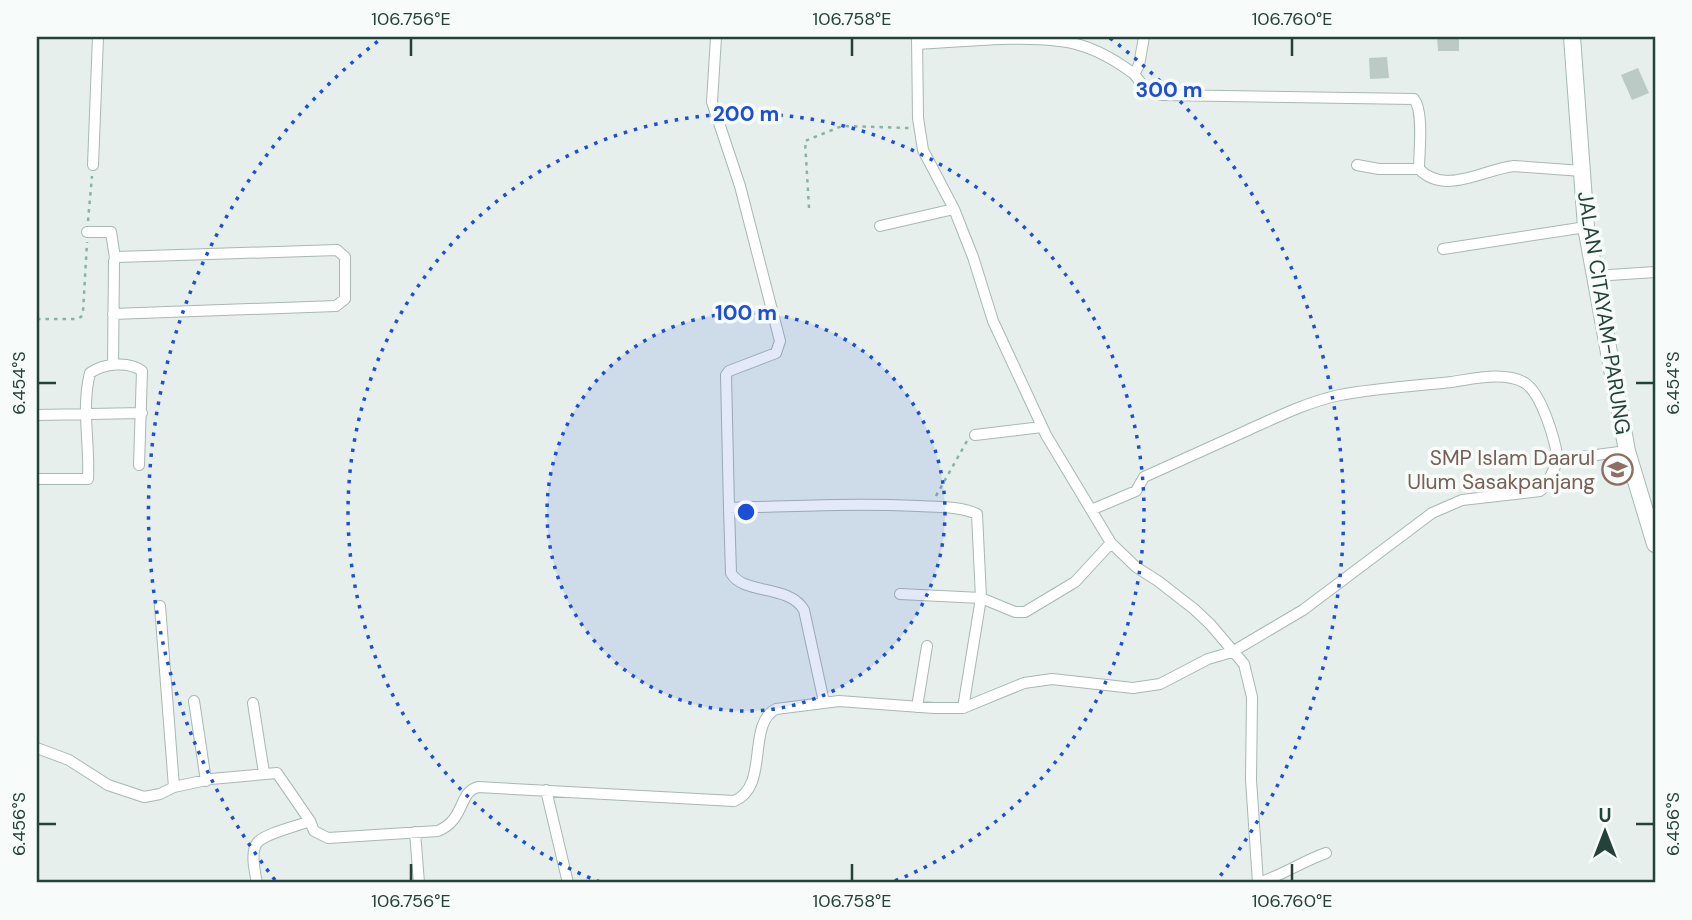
<svg xmlns="http://www.w3.org/2000/svg" width="1692" height="920" viewBox="0 0 1692 920" font-family="'DM Sans',sans-serif">
<rect width="100%" height="100%" fill="#e6efeb"/>
<!-- building -->
<path fill="#bbcac4" d="M 1437,37 L 1459,37 L 1459,51 L 1438,51 Z
M 1387,57 L 1389,78 L 1370,79 L 1369,58 Z
M 1638,68 L 1649,93 L 1632,100 L 1621,75 Z"/>
<g fill="none" stroke-linecap="round" stroke-linejoin="round">
<defs>
<path id="minor" d="M 716,37 L 712,102 L 740,186 L 780,341 L 776,353 L 729,371 L 726,375 L 729,508 C 792,506 855,503 918,506 C 937,507 960,506 977,514 L 981,598 L 963,708
M 917,37 L 918,118 L 923,150 L 954,209 L 973,257 L 993,321 L 1046,435 L 1111,543 L 1136,567 L 1158,581 L 1194,609 L 1210,624 L 1244,664 L 1252,697 L 1251,780 L 1258,883
M 1144,37 L 1139,65 L 1134,74 L 1148,92 L 1162,95 L 1414,99 C 1424,111 1419,153 1419,169 C 1445,196 1484,169 1514,166 L 1582,171
M 917,44 C 964,42 1014,35 1060,41 C 1087,44 1113,58 1134,74
M 93,165 L 98,37
M 1357,165 L 1379,169 L 1419,169
M 880,226 L 954,209
M 87,232 L 111,232 L 115,258
M 1443,249 L 1586,227
M 1595,276 L 1655,272
M 113,365 L 114,261 L 117,257 L 337,250 L 345,257 L 345,299 L 336,306 L 113,314
M 37,415 L 142,413
M 975,435 L 1042,427
M 37,479 L 88,479 C 90,443 81,408 90,373 C 104,363 129,361 142,371 L 139,465
M 729,508 L 731,573 C 743,595 789,584 804,610 L 824,702
M 1091,510 L 1136,491 L 1144,477 C 1178,462 1212,446 1246,431 C 1277,417 1307,402 1340,395 C 1377,388 1415,386 1451,382 C 1473,379 1505,371 1525,383 C 1542,394 1555,440 1558,460
M 900,594 L 981,598 L 1015,612 L 1025,612 L 1075,582 L 1111,543
M 160,606 L 174,787
M 194,701 L 206,781
M 253,703 L 264,773
M 917,707 L 927,646
M 37,748 L 69,760 L 108,785 L 144,797 L 160,794 L 174,787 L 211,779 L 277,773 L 310,821 L 314,831 L 328,838 L 438,831 C 466,819 458,792 478,787 L 734,801 C 770,787 746,724 776,709 L 839,701 L 934,708 L 963,708 L 1024,683 L 1052,679 L 1133,688 L 1160,684 L 1208,659 L 1232,652 L 1303,610 L 1432,513 L 1462,500 L 1540,491 L 1546,486 L 1558,460 L 1627,451
M 546,790 L 568,883
M 415,832 L 419,883
M 257,883 C 255,873 250,852 257,843 C 265,833 298,826 310,821
M 1258,883 C 1283,875 1301,862 1326,853"/>
<path id="secondary" d="M 1572,37 L 1586,227 L 1627,451 L 1655,544"/>
</defs>
<!-- minor casing -->
<use href="#minor" stroke="#a8b8b2" stroke-width="12"/>
<!-- secondary casing -->
<use href="#secondary" stroke="#a4bbb3" stroke-width="18"/>
<!-- path -->
<path stroke="#86b3a5" stroke-width="2.5" stroke-dasharray="3.5 5" stroke-linecap="butt" d="M 809,208 L 805,141 L 842,126 L 909,128
M 88,221 L 92,176
M 37,319 L 76,319 L 81,317 L 83,312 L 87,242
M 936,496 L 967,441"/>
<!-- minor -->
<use href="#minor" stroke="#fff" stroke-width="10"/>
<!-- secondary -->
<use href="#secondary" stroke="#fff" stroke-width="16"/>
</g>
<!-- ticks -->
<path fill="none" stroke="#24423a" stroke-width="2.5" d="M 411,38 L 411,56M 852,38 L 852,56M 1292,38 L 1292,56M 38,383 L 56,383M 1636,383 L 1654,383M 38,824 L 56,824M 1636,824 L 1654,824M 411,864 L 411,881M 852,864 L 852,881M 1292,864 L 1292,881"/>
<!-- distance rings -->
<circle cx="746" cy="512" r="199" fill="#1d4ed8" fill-opacity=".12"/>
<g fill="none" stroke="#1d4ed8" stroke-width="3.5" stroke-dasharray="3.5 7">
<circle cx="746" cy="512" r="199"/>
<path d="M600 882A398 398 0 1 1 892 882"/>
<path d="M275 880A598 598 0 0 1 382 38M1110 38A598 598 0 0 1 1217 880"/>
</g>
<!-- icons -->
<defs>
<symbol id="school-ring" viewBox="-11 -11 22 22"><circle r="9.5" fill="#f7fbf9" stroke="#8d6e63" stroke-width="1.5"/><path d="M0-5L7-2L0 1L-7-2ZM-4 1L0 2.5L4 1V4Q0 6-4 4Z" fill="#8d6e63"/></symbol>
</defs>
<g fill-rule="evenodd">
<use href="#school-ring" x="1600" y="452" width="35" height="35"/>
</g>
<g text-anchor="middle" stroke-width="7" stroke-linejoin="round" paint-order="stroke">
<!-- street labels -->
<g font-size="21" fill="#24423a" stroke="#f7fbf9">
<text transform="translate(1604 313) rotate(81)" y="7">JALAN CITAYAM-PARUNG</text>
</g>
<!-- education labels -->
<g font-size="21" fill="#785e54" stroke="#f7fbf9" text-anchor="end">
<text x="1595" y="465">SMP Islam Daarul<tspan x="1595" dy="24">Ulum Sasakpanjang</tspan></text>
</g>
</g>
<circle cx="746" cy="512" r="10" fill="#1d4ed8" stroke="#f7fbf9" stroke-width="3.5"/>
<g font-size="21" text-anchor="middle" font-weight="bold" fill="#1d4ed8" stroke="#f7fbf9" stroke-width="7" stroke-linejoin="round" paint-order="stroke">
<text x="1169" y="97">300 m</text>
<text x="746" y="121">200 m</text>
<text x="746" y="320">100 m</text>
</g>
<!-- border -->
<rect width="1692" height="920" fill="none" stroke="#f7fbf9" stroke-width="77"/>
<!-- north arrow -->
<g transform="translate(1605 832)" stroke="#f7fbf9" stroke-width="5" paint-order="stroke">
<path d="M0-5L12 26L0 18L-12 26Z" fill="#24423a"/>
<text y="-10" font-size="19" font-weight="bold" text-anchor="middle" fill="#24423a">U</text>
</g>
<rect x="38" y="38" width="1616" height="843" fill="none" stroke="#24423a" stroke-width="2.5"/>
<g font-size="18" text-anchor="middle" fill="#24423a">
<text x="411" y="25">106.756°E</text>
<text x="852" y="25">106.758°E</text>
<text x="1292" y="25">106.760°E</text>
<text transform="translate(19 383) rotate(-90)" y="6">6.454°S</text>
<text transform="translate(1673 383) rotate(-90)" y="6">6.454°S</text>
<text transform="translate(19 824) rotate(-90)" y="6">6.456°S</text>
<text transform="translate(1673 824) rotate(-90)" y="6">6.456°S</text>
<text x="411" y="907">106.756°E</text>
<text x="852" y="907">106.758°E</text>
<text x="1292" y="907">106.760°E</text>
</g>
</svg>
